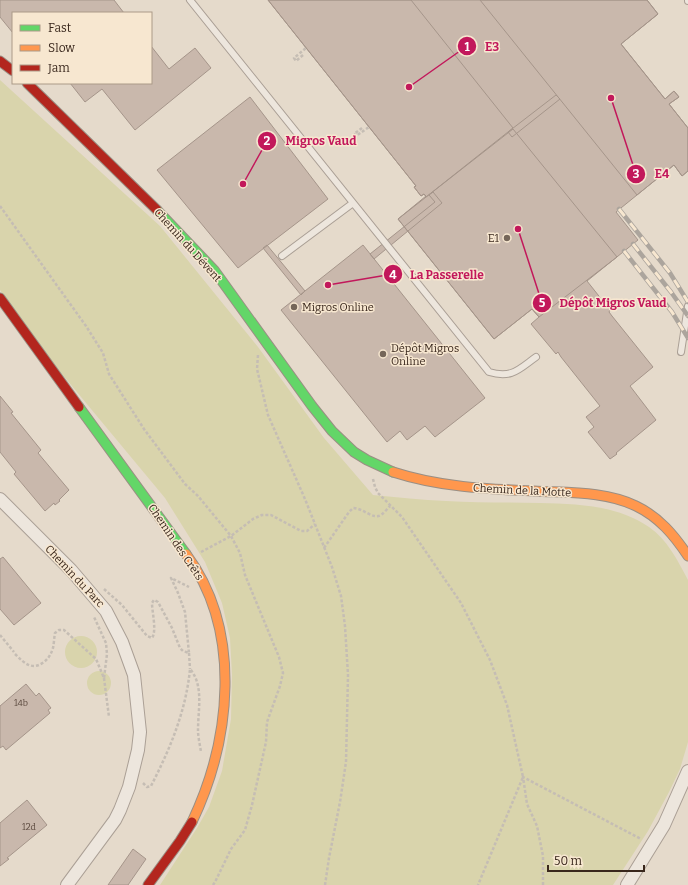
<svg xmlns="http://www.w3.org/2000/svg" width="688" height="885" viewBox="0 0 688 885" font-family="Bitter,serif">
<rect width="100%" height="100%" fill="#e5dacb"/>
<!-- green -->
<path fill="#d9d4ac" d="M 0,80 L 160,226 L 258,347 L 324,438 L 373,495 C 397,497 422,500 446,501 C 477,503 509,502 540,503 C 577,504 617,505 649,527 C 667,539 678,561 688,580 L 688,742 L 680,769 L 669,792 L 648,831 L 613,885 L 160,885 L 197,828 L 209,807 L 222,771 L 231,719 L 232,675 L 230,638 L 222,603 L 205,562 L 165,498 L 42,350 L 0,290 Z
M65 652a16 16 0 1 1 32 0a16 16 0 1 1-32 0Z
M87 683a12 12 0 1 1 24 0a12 12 0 1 1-24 0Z"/>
<!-- building -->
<path fill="#c9b8ac" stroke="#a5958a" d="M 0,0 L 114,0 L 124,13 L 13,13 L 13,33 L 0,17 Z
M 268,0 L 647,0 L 658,14 L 621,44 L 665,99 L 674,91 L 679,97 L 669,104 L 688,128 L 688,171 L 682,176 L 674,165 L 616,212 L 638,240 L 587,281 L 610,310 L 609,312 L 612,316 L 653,367 L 630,386 L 656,420 L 616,453 L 617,454 L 610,459 L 588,432 L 594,427 L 586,417 L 600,406 L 561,357 L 558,352 L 556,354 L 531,324 L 539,317 L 532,309 L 494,339 L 398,219 L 426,196 L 424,194 L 421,196 L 414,187 L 416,186 Z
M 268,0 L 411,0 L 513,128 L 426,197 L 424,194 L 421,196 L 414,187 L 416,186 Z
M 480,0 L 647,0 L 658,14 L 621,44 L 665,99 L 674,91 L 679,97 L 669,104 L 688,128 L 688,171 L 682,176 L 674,165 L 637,195 Z
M 151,46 L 169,69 L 195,48 L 211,68 L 135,130 L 102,89 L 85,102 L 70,83 L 151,83 Z
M 556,95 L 560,99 L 512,137 L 508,132 Z
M 250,97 L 328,199 L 238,268 L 157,170 Z
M 513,129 L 617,257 L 539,317 L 532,309 L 494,339 L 398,219 Z
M 433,192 L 442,203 L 374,259 L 370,254 L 435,202 L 429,195 Z
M 267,245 L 305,291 L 301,295 L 263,248 Z
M 363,245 L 485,398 L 435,437 L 425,426 L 407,440 L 400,431 L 387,442 L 281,310 Z
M 0,396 L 13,412 L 11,413 L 41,450 L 38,453 L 69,490 L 59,500 L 60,501 L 55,505 L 54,503 L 45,511 L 14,474 L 16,472 L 0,452 Z
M 3,557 L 41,603 L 14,625 L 0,609 L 0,559 Z
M 26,684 L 36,696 L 39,693 L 51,708 L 48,710 L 50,713 L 6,750 L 3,746 L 0,748 L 0,706 Z
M 27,800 L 47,825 L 7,858 L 9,859 L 0,866 L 0,823 Z
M 133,849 L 146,859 L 128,885 L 108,885 Z"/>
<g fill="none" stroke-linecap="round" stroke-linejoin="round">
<defs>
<path id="lane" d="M 190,0 L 489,372 C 512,379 519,369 536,357
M 688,0 L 688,1
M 282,256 L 353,203
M 681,352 L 688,306"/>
<path id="street" d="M 0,499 L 71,570 L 106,611 L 122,642 L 134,675 L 140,732 L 138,750 L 129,787 L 120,810 L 115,820 L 67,885
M 627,885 L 664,825 L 688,771"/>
<path id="fast" d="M 157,210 L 214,270 L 312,406 L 332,431 L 354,452 L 367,460 L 393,472
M 79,407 L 186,554"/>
<path id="slow" d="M 393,472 C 439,487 486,489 534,491 C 568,493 605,491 636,506 C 659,517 674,535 688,556
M 186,554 C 243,631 231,740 192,822"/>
<path id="jam" d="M 0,61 L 13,71
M 27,83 L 157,210
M 0,298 L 79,407
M 148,885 L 180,841 L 192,822"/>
</defs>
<!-- lane casing -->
<use href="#lane" stroke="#aa9f95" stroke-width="8"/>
<!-- street casing -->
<use href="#street" stroke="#aa9f95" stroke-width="14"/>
<!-- fast casing -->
<use href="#fast" stroke="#9a8f84" stroke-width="11"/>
<!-- slow casing -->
<use href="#slow" stroke="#9a8f84" stroke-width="11"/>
<!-- jam casing -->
<use href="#jam" stroke="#9a8f84" stroke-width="11"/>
<!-- path -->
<path stroke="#c5bdb4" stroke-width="2.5" stroke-dasharray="3 2" stroke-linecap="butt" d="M 303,55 L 296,61 L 294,58 L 306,48
M 362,128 L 354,134 L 356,136 L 369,127
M 0,206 L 86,326 L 103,353 L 109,374 L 144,429 L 185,484 L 198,496 L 231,536 L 240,553 L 245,575 L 279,657 L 283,673 L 280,686 L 267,722 L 266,742 L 252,805 L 245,830 L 231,849 L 215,882 L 213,885
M 258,355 L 257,369 L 268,415 L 305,499 L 332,567 L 341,596 L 345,626 L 348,675 L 346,762 L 340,802 L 329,858 L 325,885
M 373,479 L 375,487 L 378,493 L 402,517 L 461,603 L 490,660 L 507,705 L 523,777 L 478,885
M 324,548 L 349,512 L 353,508 C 363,508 373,520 381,515 C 384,513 387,509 390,506
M 201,552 L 231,536 L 253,519 L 262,515 L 271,515 L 301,531 L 307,531 L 315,524
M 104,589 L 122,605 L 147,636 L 152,638 C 157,631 152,612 152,603 L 154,600 L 158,602 L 172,628 L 180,648 L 183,651 L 189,653 L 185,612 L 178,593 L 171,578 L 189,587
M 0,635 L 14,652
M 189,653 L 190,669
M 15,654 C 24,663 32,671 44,662 C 49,658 51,654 53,648 C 54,644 54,638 55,633 L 59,630 L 64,630 L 96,659 L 104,678 L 107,654 L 106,643 L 94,617
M 104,678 L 109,717
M 143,783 L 147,787 L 151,786 C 170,749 186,711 190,669 C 204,685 198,710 198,730 C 198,737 200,745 201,752
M 543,885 L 543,856 L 537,826 L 527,804 L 523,777 L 641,839"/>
<!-- lane -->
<use href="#lane" stroke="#ede6dd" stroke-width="6"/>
<!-- street -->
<use href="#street" stroke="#ede6dd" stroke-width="12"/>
<!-- fast -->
<use href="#fast" stroke="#63d668" stroke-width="9"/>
<!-- slow -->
<use href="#slow" stroke="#ff974d" stroke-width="9"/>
<!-- jam -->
<use href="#jam" stroke="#b3261e" stroke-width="9"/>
<defs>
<path id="rail" d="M 619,209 L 670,273 L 688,302
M 633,244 L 671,292 L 688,316
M 624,251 L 672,312 L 688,338"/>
</defs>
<!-- rail casing -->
<use href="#rail" stroke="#aca59d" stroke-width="4.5"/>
<!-- rail -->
<use href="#rail" stroke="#f7e7d0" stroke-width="3" stroke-dasharray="9" stroke-linecap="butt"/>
</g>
<!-- markers -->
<g fill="#756659" stroke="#f7e7d0" stroke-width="1.5">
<circle cx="507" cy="238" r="4"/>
<circle cx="294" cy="307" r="4"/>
<circle cx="383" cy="354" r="4"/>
</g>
<g text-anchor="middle" stroke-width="3" stroke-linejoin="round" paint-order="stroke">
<!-- number labels -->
<g font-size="9" fill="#5d4b40">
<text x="21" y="706">14b</text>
<text x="29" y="830">12d</text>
</g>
<!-- poi labels -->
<g font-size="11" fill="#39271c" stroke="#f7e7d0" text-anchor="start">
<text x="499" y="242" text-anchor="end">E1</text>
<text x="302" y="311">Migros Online</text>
<text x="391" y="352">Dépôt Migros<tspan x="391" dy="13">Online</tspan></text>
</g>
<!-- street labels -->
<g font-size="11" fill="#39271c" stroke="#f7e7d0">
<text transform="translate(188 245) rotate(48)" y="4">Chemin du Dévent</text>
<text transform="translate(522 490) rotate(3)" y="4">Chemin de la Motte</text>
<text transform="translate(176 542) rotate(56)" y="4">Chemin des Crêts</text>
<text transform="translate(75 576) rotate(47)" y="4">Chemin du Parc</text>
</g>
</g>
<!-- callouts -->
<path fill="none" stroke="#c2185b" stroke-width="1.5" d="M409 87L467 46M243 184L267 141M611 98L636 174M328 285L393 274M518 229L542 303"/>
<g fill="#c2185b" stroke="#f7e7d0" stroke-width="1.5">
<circle cx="409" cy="87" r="4"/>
<circle cx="243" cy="184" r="4"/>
<circle cx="611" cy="98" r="4"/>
<circle cx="328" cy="285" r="4"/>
<circle cx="518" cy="229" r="4"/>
<circle cx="467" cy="46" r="10"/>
<circle cx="267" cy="141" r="10"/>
<circle cx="636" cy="174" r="10"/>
<circle cx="393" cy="274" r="10"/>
<circle cx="542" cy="303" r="10"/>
</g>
<g font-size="12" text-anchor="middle" font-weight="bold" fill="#fff">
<text x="467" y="51">1</text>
<text x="267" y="145">2</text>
<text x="636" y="178">3</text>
<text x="393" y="279">4</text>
<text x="542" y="307">5</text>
</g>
<g font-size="12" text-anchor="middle" font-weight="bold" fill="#c2185b" stroke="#f7e7d0" stroke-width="3" stroke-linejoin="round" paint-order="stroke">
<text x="492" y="51">E3</text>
<text x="321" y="145">Migros Vaud</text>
<text x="662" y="178">E4</text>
<text x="447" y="279">La Passerelle</text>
<text x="613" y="307">Dépôt Migros Vaud</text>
</g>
<!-- legend -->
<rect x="12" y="12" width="140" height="72" fill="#f7e7d0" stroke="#ab9a88"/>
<rect x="20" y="25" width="20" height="6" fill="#63d668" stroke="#ab9a88"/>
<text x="48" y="32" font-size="12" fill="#39271c">Fast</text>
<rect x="20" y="45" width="20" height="6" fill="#ff974d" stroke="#ab9a88"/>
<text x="48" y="52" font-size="12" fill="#39271c">Slow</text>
<rect x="20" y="65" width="20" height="6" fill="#b3261e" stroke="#ab9a88"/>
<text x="48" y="72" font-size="12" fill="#39271c">Jam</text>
<!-- scale -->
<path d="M548 865v6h96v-6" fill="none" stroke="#39271c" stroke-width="2"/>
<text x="554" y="865" font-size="12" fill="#39271c" stroke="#f7e7d0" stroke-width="3" paint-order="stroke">50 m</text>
</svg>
